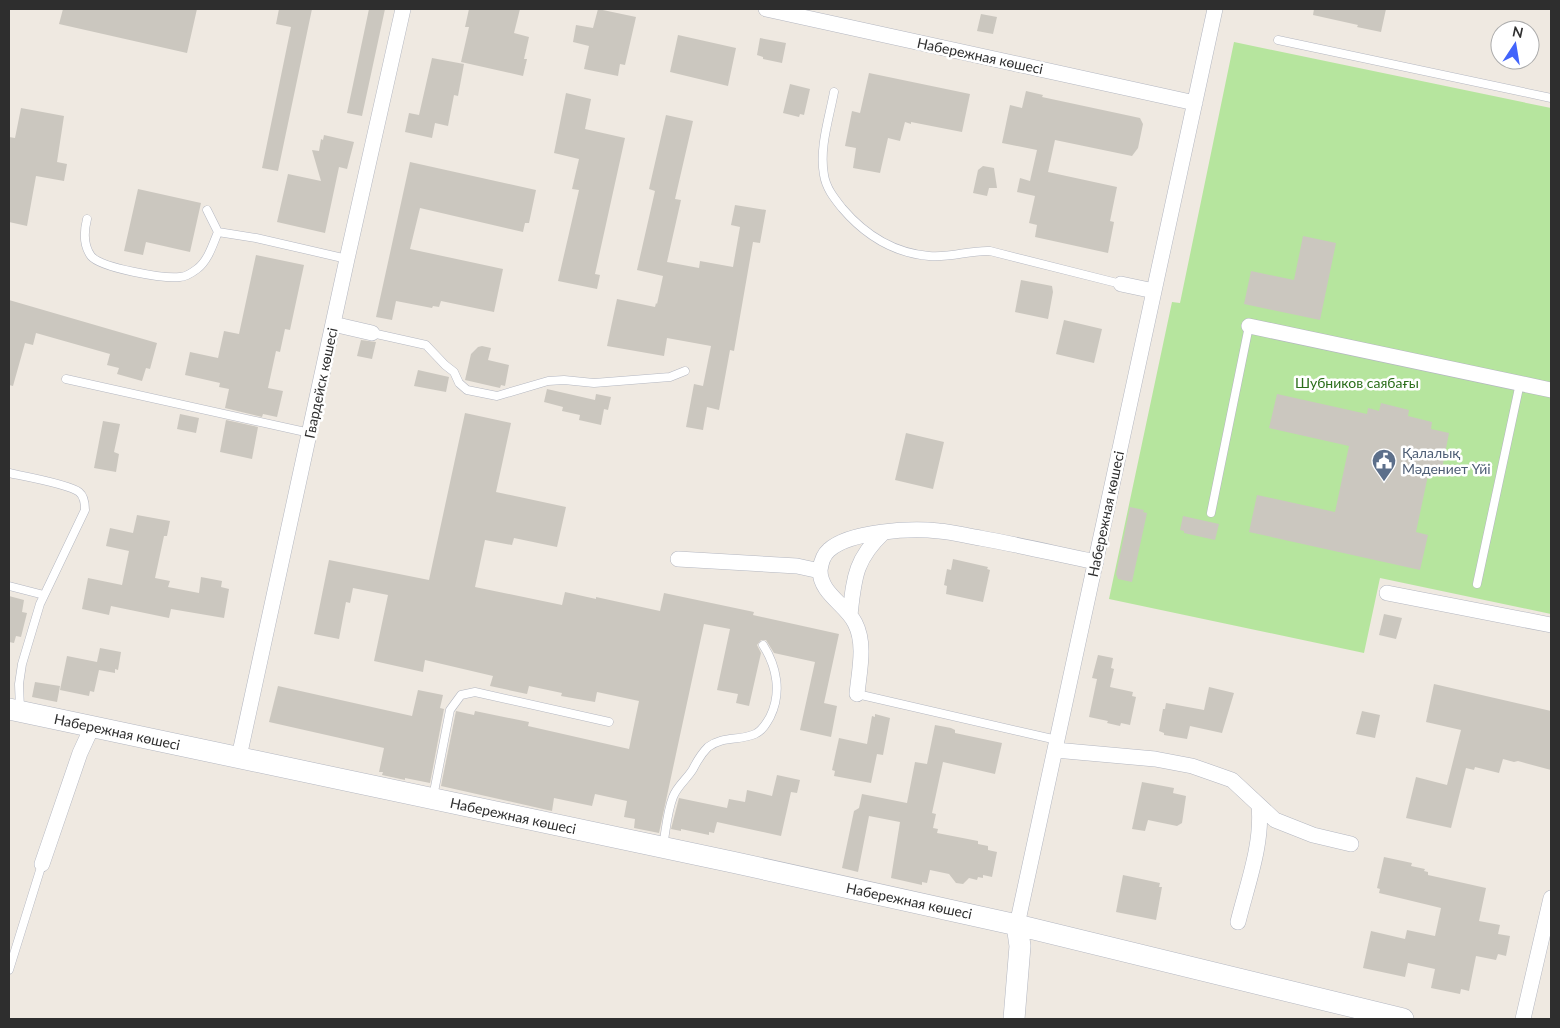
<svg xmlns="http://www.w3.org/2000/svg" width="1560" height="1028" viewBox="0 0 1560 1028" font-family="Lato,sans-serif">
<rect width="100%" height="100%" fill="#efe9e1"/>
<!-- green -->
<path fill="#b6e59e" d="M 1234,42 L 1551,108 L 1551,614 L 1380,578 L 1364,653 L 1109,599 L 1172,302 L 1180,303 Z"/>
<!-- building -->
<path fill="#cbc7bf" d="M 63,9 L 197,9 L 187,53 L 59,24 Z
M 279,9 L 312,9 L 278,171 L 262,168 L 291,27 L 276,24 Z
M 369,9 L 385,9 L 362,116 L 347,113 Z
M 469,9 L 520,9 L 514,33 L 529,37 L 524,59 L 527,59 L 523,76 L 461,62 L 469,27 L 465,27 Z
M 598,9 L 636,17 L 625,65 L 620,64 L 618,76 L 584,69 L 589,46 L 573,42 L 576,25 L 593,28 Z
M 1314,9 L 1386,9 L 1381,32 L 1357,27 L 1358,25 L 1313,15 Z
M 981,14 L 997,17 L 993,34 L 977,31 Z
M 678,35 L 736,48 L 728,86 L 670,72 Z
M 760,38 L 786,43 L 782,63 L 763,59 L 763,57 L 757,55 Z
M 432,58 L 464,64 L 458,96 L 454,95 L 448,126 L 435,123 L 432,138 L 405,132 L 409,113 L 419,115 Z
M 869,73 L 970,94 L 962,132 L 911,122 L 911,124 L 905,122 L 900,141 L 888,138 L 880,173 L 853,168 L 856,148 L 845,146 L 852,111 L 860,113 Z
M 790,84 L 810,89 L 804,115 L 800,114 L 799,117 L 783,113 Z
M 1026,91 L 1043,95 L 1042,97 L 1140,118 L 1143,124 L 1138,148 L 1132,156 L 1055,140 L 1048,172 L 1117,187 L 1110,221 L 1114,222 L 1108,253 L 1035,237 L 1037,225 L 1029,223 L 1035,196 L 1017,192 L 1020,178 L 1030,181 L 1037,150 L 1002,143 L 1010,105 L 1022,108 Z
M 566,93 L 591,99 L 585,129 L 625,138 L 595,274 L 600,275 L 597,289 L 558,281 L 579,190 L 572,189 L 579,159 L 554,153 Z
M 21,108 L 64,116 L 57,162 L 67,164 L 64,181 L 36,176 L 27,226 L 9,222 L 9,137 L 15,138 Z
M 666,115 L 693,121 L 675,199 L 681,200 L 667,262 L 699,268 L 700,261 L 733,267 L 740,227 L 731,225 L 735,205 L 766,210 L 760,243 L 753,242 L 734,351 L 730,350 L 719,410 L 707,407 L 703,430 L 686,427 L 694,384 L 703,386 L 711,346 L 667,338 L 664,356 L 607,346 L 617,299 L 655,307 L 656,303 L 657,304 L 663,276 L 637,270 L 655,191 L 649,189 Z
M 324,135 L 354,142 L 347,169 L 339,167 L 325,233 L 277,222 L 288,174 L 321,181 L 312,150 L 319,151 L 321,139 L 323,140 Z
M 410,162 L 536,190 L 529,223 L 525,223 L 523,232 L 420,208 L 410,249 L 503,269 L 494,312 L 441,301 L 439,307 L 433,306 L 432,308 L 396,301 L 392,320 L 376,317 Z
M 983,166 L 994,168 L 997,188 L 989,188 L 987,196 L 973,193 L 978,170 Z
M 138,189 L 201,203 L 190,252 L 146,242 L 143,255 L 124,251 Z
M 1303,236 L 1336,243 L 1320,320 L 1244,304 L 1251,271 L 1294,280 Z
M 256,255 L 304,265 L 290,330 L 285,329 L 280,352 L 276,351 L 268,388 L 283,391 L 277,417 L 263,414 L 262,417 L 225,408 L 229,389 L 219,387 L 220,383 L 185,375 L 190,352 L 218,358 L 224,331 L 239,334 Z
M 1021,280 L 1052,286 L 1053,292 L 1048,319 L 1015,312 Z
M 9,300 L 157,343 L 150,369 L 146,368 L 142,381 L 117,374 L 119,368 L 107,365 L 110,354 L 36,333 L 33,345 L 25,343 L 13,386 L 9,385 Z
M 1064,320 L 1102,329 L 1094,363 L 1056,354 Z
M 361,340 L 376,342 L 372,359 L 357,356 Z
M 482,346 L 491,348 L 488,360 L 509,365 L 505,386 L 501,385 L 500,388 L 465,380 L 471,354 L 478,347 Z
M 418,370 L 449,377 L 446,392 L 414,386 Z
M 547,389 L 595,400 L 596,394 L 611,397 L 608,410 L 604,409 L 601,425 L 579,420 L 580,415 L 562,411 L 563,407 L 544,402 Z
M 1277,394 L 1367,414 L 1368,408 L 1379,411 L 1381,403 L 1409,410 L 1408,416 L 1432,422 L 1431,429 L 1449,433 L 1442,469 L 1430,466 L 1416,532 L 1428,535 L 1420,570 L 1249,532 L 1257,495 L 1335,512 L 1349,446 L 1269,428 Z
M 465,413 L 511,423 L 496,492 L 566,507 L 557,547 L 514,538 L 512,545 L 485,540 L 475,587 L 562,605 L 565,592 L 596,599 L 596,597 L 660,611 L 664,593 L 754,612 L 753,615 L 839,634 L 824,703 L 837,706 L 831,737 L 800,730 L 815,662 L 774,653 L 766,640 L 761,640 L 757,645 L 761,653 L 749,706 L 736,703 L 738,694 L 717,690 L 730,629 L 704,624 L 659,833 L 634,828 L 635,819 L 624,817 L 627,801 L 595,794 L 592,806 L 554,798 L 552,811 L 441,786 L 456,711 L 474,715 L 475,711 L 529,722 L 528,726 L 629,749 L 639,701 L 597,692 L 595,702 L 561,696 L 562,693 L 529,686 L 527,694 L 490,686 L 493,676 L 425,660 L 423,672 L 374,661 L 388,595 L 353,588 L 350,603 L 346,602 L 339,639 L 314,634 L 329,560 L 429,580 Z
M 180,414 L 199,418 L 196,433 L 177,429 Z
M 226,420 L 258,427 L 252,459 L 220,452 Z
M 103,421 L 120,424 L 114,452 L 119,454 L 116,472 L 94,468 Z
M 906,433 L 944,442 L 933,489 L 895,480 Z
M 1130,507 L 1144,510 L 1143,512 L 1147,513 L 1132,582 L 1118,579 L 1116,574 Z
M 137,515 L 170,521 L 167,536 L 164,536 L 155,578 L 170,581 L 168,587 L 199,593 L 201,577 L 222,581 L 221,587 L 229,589 L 224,618 L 171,609 L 169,618 L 111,606 L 109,615 L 82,609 L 88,578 L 122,585 L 129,551 L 106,546 L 110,528 L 133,533 Z
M 1183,516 L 1219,524 L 1215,540 L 1184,533 L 1184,531 L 1180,530 Z
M 953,559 L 988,567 L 987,569 L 990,570 L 983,602 L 946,594 L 947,586 L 944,585 L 947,569 L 951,570 Z
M 9,596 L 24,600 L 22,612 L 27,613 L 21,637 L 16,636 L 14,643 L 9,642 Z
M 1384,614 L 1402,618 L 1396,639 L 1379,635 Z
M 100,648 L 121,652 L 118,670 L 115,669 L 115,673 L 99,670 L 94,692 L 90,691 L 89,696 L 60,690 L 67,656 L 97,662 Z
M 1098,655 L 1113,658 L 1111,668 L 1114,669 L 1110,687 L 1133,692 L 1132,696 L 1136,697 L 1130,725 L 1121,723 L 1120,726 L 1107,723 L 1108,721 L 1089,717 L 1097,679 L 1092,678 Z
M 35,682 L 60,686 L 57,702 L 32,697 Z
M 1434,684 L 1551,711 L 1551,770 L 1518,761 L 1514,762 L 1503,759 L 1499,773 L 1475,767 L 1474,770 L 1466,768 L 1451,828 L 1406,818 L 1416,777 L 1447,785 L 1461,730 L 1426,722 Z
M 278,686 L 412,716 L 418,690 L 443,695 L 440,708 L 444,709 L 430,783 L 405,778 L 405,780 L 382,775 L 383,772 L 379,772 L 384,748 L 269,722 Z
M 1209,687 L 1234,693 L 1222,733 L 1190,726 L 1187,739 L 1164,735 L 1164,733 L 1159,731 L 1163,709 L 1165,709 L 1166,703 L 1204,710 Z
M 1362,711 L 1380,715 L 1375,738 L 1356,734 Z
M 875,714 L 890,718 L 883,755 L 877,754 L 871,783 L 834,776 L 835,771 L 832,770 L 839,738 L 867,744 L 872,716 L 875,717 Z
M 935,725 L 951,728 L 955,730 L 955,733 L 1002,743 L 995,774 L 943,762 L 932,813 L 936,814 L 933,828 L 938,829 L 937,833 L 978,841 L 978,844 L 988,846 L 988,850 L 997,852 L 992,877 L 983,875 L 983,878 L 978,877 L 977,880 L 969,878 L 963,884 L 956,883 L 949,874 L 930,870 L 927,883 L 922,882 L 922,885 L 891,878 L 900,822 L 869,816 L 858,872 L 842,868 L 854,811 L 859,808 L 862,794 L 907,803 L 915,762 L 927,764 Z
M 777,775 L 800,780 L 797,793 L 791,792 L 781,836 L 717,822 L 714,833 L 709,832 L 709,835 L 681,829 L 681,831 L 671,829 L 679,798 L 727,808 L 729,799 L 745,802 L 747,790 L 772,796 Z
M 1142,782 L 1174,788 L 1173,793 L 1186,796 L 1182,823 L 1177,826 L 1148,820 L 1145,831 L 1132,829 Z
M 1384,857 L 1412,863 L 1411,866 L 1425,869 L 1424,871 L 1428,872 L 1428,875 L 1486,888 L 1479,921 L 1500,925 L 1498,934 L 1510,936 L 1506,956 L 1498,954 L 1496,960 L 1476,956 L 1469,991 L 1461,989 L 1460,994 L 1431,988 L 1435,969 L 1408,963 L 1405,977 L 1363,968 L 1371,931 L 1405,939 L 1407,930 L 1435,936 L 1441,908 L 1379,893 L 1380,889 L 1377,888 Z
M 1123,875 L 1160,883 L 1159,887 L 1162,887 L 1156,920 L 1116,912 Z"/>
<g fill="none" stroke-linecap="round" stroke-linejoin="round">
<defs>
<path id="lane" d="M 1278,40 L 1551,98
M 834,92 C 829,119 819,148 824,175 C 826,188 834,198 842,208 C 865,235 894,253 929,256 C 952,258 969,250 990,251 L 1121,284
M 87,219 C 84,231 83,245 91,256 C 101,268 164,279 180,277 C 185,277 193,272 197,269 C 208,261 213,244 218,232 L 207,210
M 218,232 L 256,238 L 347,259
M 372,333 L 426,345 L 445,365 L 454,372 L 459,383 L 467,390 L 497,396 L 548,381 L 564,380 L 594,383 L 670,377 L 685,371
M 66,379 L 310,433
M 9,473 C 23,476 69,484 79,492 C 84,496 85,504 85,510 L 40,604 L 22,664 L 19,684 L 20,709
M 1211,513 L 1249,326
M 1477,584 L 1520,383
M 9,586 L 44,595
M 857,694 L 1057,740
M 433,797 L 450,710 L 461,695 L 475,692 L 609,722
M 663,846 C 666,830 667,812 673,797 C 677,786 687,779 693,769 C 697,761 701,754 708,747 C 722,736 739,741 755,734 C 762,731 766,724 770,717 C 782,693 777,667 763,645
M 9,970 L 42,864"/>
<path id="street" d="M 766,9 L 1195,103
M 1121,284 L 1154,291
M 333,324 L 372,333
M 1249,326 L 1551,390
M 678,559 L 797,566 L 820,571
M 1387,593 L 1551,625
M 850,615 C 854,578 855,559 884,532
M 857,694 C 859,672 866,644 855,623 C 846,604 820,594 820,570 C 821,563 823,555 829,550 C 850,531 911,528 939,531 C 953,532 967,536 980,538 C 1019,545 1057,554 1096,562
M 1055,750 L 1155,759 L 1192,766 L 1232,780 L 1275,820 L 1313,835 L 1351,844
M 239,757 L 347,259 L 403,9
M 42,864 L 80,753 L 92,727
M 1238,922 C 1247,885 1263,844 1259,805
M 1017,925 L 1215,9
M 1523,1019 L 1551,898"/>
<path id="secondary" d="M 9,709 L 732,862 L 1017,925 L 1403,1019
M 1014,1019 L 1020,946 L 1017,925"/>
</defs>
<!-- lane casing -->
<use href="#lane" stroke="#b4b7c1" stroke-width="9"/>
<!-- street casing -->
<use href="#street" stroke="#b4b7c1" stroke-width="16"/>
<!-- secondary casing -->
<use href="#secondary" stroke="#b4b7c1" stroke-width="22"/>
<!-- lane -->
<use href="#lane" stroke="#fff" stroke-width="8"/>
<!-- street -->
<use href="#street" stroke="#fff" stroke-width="15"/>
<!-- secondary -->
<use href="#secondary" stroke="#fff" stroke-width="21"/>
</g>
<!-- icons -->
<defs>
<symbol id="civic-pin" viewBox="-11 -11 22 30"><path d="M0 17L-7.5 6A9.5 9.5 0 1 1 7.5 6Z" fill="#5c6f8a" stroke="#fff"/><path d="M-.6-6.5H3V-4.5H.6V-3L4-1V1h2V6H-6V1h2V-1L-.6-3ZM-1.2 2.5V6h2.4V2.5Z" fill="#fff"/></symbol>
</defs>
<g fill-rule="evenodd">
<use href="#civic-pin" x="1370" y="447" width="28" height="38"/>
</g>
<g text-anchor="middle" stroke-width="5" stroke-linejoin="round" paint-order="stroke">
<!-- street labels -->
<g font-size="14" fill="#2e2e2e" stroke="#fff">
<text transform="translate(980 56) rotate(12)" y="5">Набережная көшесі</text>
<text transform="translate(321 383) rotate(-78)" y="5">Гвардейск көшесі</text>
<text transform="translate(1106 514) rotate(-78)" y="5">Набережная көшесі</text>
<text transform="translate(117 732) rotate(12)" y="5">Набережная көшесі</text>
<text transform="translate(513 816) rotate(12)" y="5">Набережная көшесі</text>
<text transform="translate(909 901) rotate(12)" y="5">Набережная көшесі</text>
</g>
<!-- park labels -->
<g font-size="14" fill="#2c6e1b" stroke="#fff">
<text x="1357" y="388">Шубников саябағы</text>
</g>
<!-- service labels -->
<g font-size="14" fill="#4e5e75" stroke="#fff" text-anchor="start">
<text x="1402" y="458">Қалалық<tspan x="1402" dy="16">Мәдениет Үйі</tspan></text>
</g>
</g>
<!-- border -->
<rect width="1560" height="1028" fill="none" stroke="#2e2e2e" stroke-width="20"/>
<!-- north arrow -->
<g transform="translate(1515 45) rotate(12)"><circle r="24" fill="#ffffff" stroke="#ababab"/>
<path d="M0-4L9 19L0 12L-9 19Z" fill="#4264fb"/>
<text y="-8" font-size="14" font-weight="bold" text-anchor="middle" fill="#2e2e2e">N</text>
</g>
</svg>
